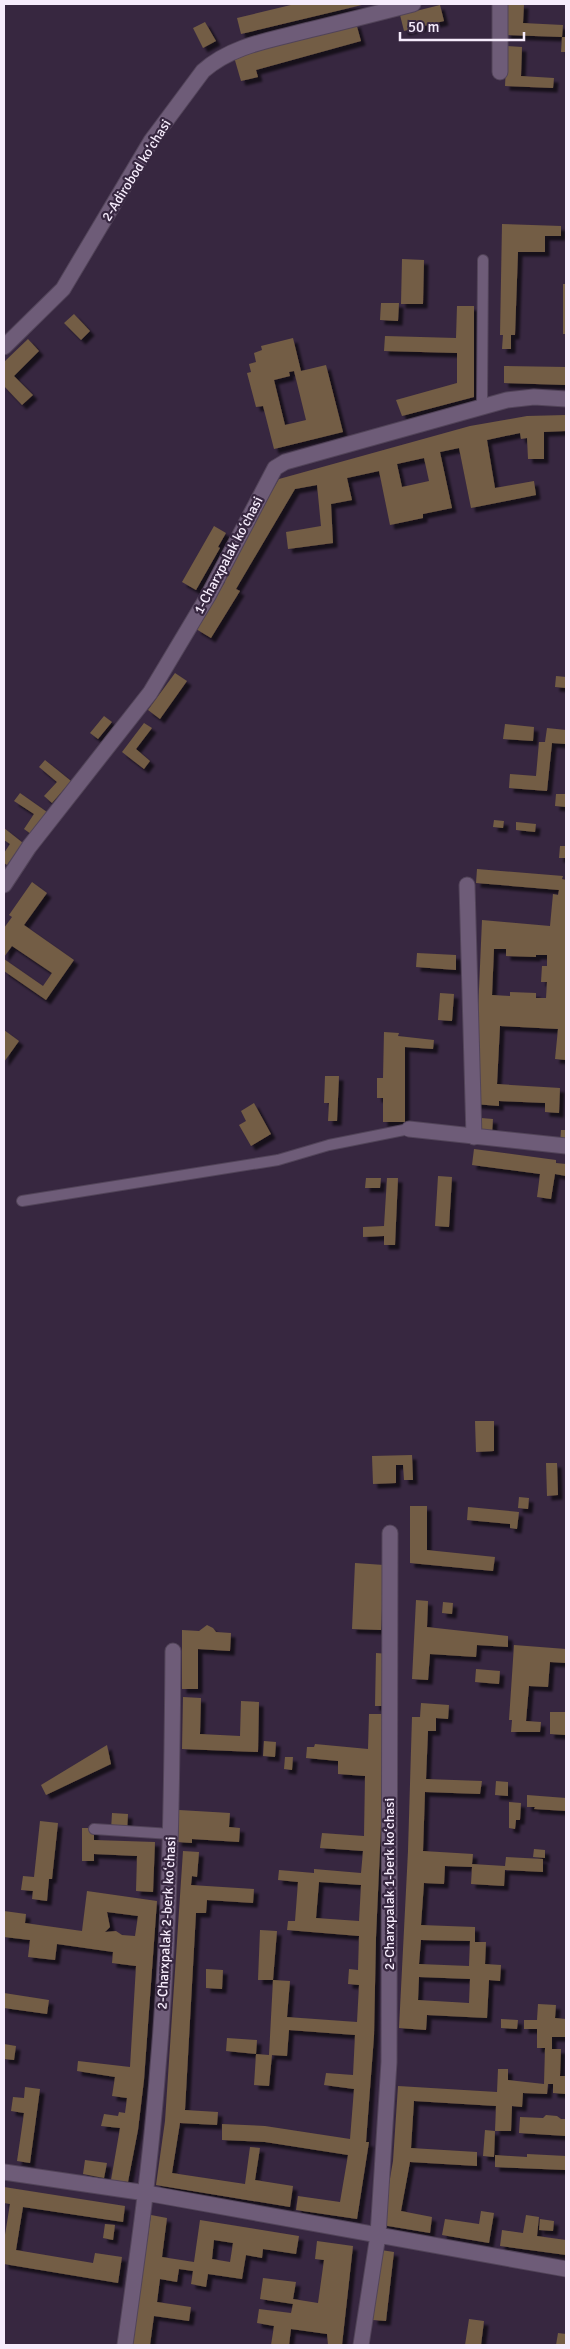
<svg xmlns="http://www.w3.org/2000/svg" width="570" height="2349" viewBox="0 0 570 2349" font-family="Signika,sans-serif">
<defs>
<filter id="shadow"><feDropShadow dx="4.5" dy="4.5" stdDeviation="1" flood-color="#0009"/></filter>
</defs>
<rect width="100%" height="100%" fill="#372740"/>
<!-- building -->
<path fill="#735d44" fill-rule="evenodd" filter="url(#shadow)" d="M 295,4 L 366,4 L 241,34 L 237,18 Z
M 508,4 L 524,4 L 523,23 L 563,25 L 562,37 L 506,35 Z
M 440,5 L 444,21 L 404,31 L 400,15 Z
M 205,22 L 216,41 L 203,48 L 193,28 Z
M 356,23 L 361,41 L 256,70 L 258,77 L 241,81 L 234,57 Z
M 562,37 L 566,37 L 566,52 L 561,52 Z
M 507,46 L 522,47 L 521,76 L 554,78 L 553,88 L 505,86 Z
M 502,224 L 561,226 L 561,236 L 545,236 L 545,252 L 518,252 L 515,335 L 511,335 L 511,349 L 502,349 L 503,335 L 500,335 Z
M 402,259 L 424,260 L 423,304 L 401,304 Z
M 563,284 L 566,284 L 566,334 L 563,334 Z
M 381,303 L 399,303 L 398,321 L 380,320 Z
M 457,306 L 474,306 L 474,397 L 402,416 L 396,400 L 457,383 L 457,353 L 384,351 L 385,336 L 456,338 Z
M 74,314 L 90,331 L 81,340 L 64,323 Z
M 293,338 L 301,371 L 326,365 L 343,432 L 274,449 L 263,406 L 256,407 L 247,373 L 251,372 L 249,364 L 256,362 L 254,353 L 262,350 L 261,346 ZM 294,371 L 306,420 L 285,425 L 274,380 L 290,376 L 289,372 Z
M 28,339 L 39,351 L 14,376 L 33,395 L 22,405 L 4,386 L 4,362 Z
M 504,366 L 566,367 L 566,385 L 504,383 Z
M 566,415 L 566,431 L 544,432 L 544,459 L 528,459 L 527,438 L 521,439 L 520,433 L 487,440 L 495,488 L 534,481 L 536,495 L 471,508 L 459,448 L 440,452 L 452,508 L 423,514 L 423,518 L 390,525 L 379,471 L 347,478 L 352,500 L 331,504 L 333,543 L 288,549 L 286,532 L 321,526 L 317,485 L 295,489 L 236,589 L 240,591 L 211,638 L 196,629 L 225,582 L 221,580 L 279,479 L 470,426 L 527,416 ZM 424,458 L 429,481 L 402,487 L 397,464 Z
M 214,526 L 226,533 L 218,547 L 220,548 L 196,590 L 182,582 Z
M 175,673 L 187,681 L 160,719 L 148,710 Z
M 556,676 L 566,677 L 566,688 L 555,687 Z
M 104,716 L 112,722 L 98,739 L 90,733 Z
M 144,723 L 152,728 L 136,749 L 150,761 L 144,769 L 122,752 Z
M 505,724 L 534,727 L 533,741 L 503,739 Z
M 547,728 L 566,730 L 566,744 L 552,743 L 547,791 L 509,788 L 510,774 L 536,776 L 539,742 L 545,742 Z
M 45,760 L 71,781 L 52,803 L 44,796 L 57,782 L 39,767 Z
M 20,793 L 47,812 L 31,834 L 24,829 L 34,814 L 14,801 Z
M 556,794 L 566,794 L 566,807 L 555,806 Z
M 494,820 L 504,821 L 503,828 L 493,827 Z
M 516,822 L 536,824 L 535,832 L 516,830 Z
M 4,828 L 23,843 L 7,865 L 4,863 L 4,853 L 10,844 L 4,840 Z
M 560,846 L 566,846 L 566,858 L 559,858 Z
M 477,869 L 563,876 L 562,879 L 566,880 L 566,1060 L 555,1059 L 558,1029 L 500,1026 L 497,1084 L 560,1088 L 559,1113 L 545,1112 L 545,1103 L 499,1101 L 499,1106 L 474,1104 L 482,920 L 550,926 L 553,894 L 558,895 L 559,890 L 476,883 ZM 494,949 L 506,949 L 506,956 L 536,957 L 536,955 L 547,955 L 547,966 L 542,966 L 541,982 L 547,982 L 546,998 L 536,998 L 536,993 L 510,992 L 510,996 L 492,995 Z
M 32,882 L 47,893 L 24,925 L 74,960 L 46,1000 L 4,971 L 4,959 L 43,986 L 52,973 L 12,946 L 4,957 L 4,928 L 12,917 L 9,915 Z
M 417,953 L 456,955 L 456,970 L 416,967 Z
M 440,993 L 454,994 L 452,1021 L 438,1020 Z
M 4,1030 L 19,1041 L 4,1062 Z
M 384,1032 L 399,1033 L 398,1036 L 434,1040 L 433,1049 L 405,1047 L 405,1122 L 383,1122 L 383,1098 L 377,1098 L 377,1078 L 383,1078 Z
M 325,1076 L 339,1076 L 337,1121 L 328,1121 L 329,1103 L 324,1103 Z
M 254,1103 L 271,1134 L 251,1146 L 239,1125 L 246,1121 L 241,1111 Z
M 481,1118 L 493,1119 L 492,1133 L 480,1132 Z
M 561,1130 L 566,1130 L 566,1146 L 560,1145 Z
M 474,1149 L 556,1160 L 556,1163 L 566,1164 L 566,1176 L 555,1174 L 551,1199 L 537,1197 L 540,1174 L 472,1165 Z
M 438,1176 L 452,1177 L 449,1227 L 435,1226 Z
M 366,1178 L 381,1178 L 380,1188 L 365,1188 Z
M 387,1178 L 398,1178 L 395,1245 L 384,1245 L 384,1236 L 363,1237 L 363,1227 L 384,1226 Z
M 475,1421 L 494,1421 L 494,1451 L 476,1452 Z
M 412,1455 L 413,1480 L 404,1480 L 403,1465 L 396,1465 L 396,1483 L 373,1484 L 372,1456 Z
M 546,1463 L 557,1463 L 558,1495 L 547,1496 Z
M 519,1497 L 529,1498 L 528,1509 L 518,1508 Z
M 410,1506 L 427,1506 L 427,1550 L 495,1557 L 493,1571 L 410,1563 Z
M 468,1507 L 519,1512 L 517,1529 L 510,1528 L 510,1524 L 467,1520 Z
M 355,1563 L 384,1565 L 381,1630 L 352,1629 Z
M 416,1600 L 428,1601 L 427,1627 L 508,1636 L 508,1647 L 477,1645 L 476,1657 L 430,1654 L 428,1680 L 412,1679 Z
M 443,1602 L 453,1603 L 452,1614 L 442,1613 Z
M 207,1625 L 213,1628 L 216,1632 L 231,1633 L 230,1651 L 198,1649 L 198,1689 L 182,1689 L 182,1630 L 199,1631 Z
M 514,1645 L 566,1649 L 566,1663 L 550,1662 L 548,1687 L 529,1686 L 526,1721 L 541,1722 L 540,1732 L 511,1732 L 512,1720 L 509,1720 Z
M 376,1653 L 389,1654 L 387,1706 L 375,1706 Z
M 476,1669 L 500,1671 L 499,1684 L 475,1682 Z
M 183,1697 L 201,1698 L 200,1734 L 240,1736 L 241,1701 L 259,1702 L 258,1752 L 182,1749 Z
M 421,1703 L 449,1705 L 448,1719 L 436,1718 L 436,1731 L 428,1731 L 426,1779 L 482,1781 L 480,1794 L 425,1792 L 423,1851 L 473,1854 L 472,1864 L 505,1866 L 506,1857 L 543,1859 L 543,1872 L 505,1870 L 504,1886 L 471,1884 L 472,1867 L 445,1866 L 444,1884 L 424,1883 L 421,1925 L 475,1927 L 475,1942 L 486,1942 L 485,1964 L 501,1965 L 500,1981 L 489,1980 L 487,2018 L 427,2015 L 426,2030 L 399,2028 L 408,1851 L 412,1717 L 420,1717 ZM 421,1940 L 470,1941 L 469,1966 L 419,1964 ZM 419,1977 L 470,1979 L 469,2003 L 418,2000 Z
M 550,1712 L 566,1712 L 566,1735 L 550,1734 Z
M 369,1714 L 386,1714 L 376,1937 L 374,2036 L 366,2142 L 369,2142 L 357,2219 L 296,2210 L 298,2196 L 340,2202 L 348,2155 L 265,2142 L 222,2140 L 222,2124 L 265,2126 L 350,2139 L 354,2089 L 324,2085 L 326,2073 L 353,2075 L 355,2035 L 289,2030 L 287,2056 L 272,2055 L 269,2086 L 254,2085 L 256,2054 L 269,2055 L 273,1980 L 258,1980 L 260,1930 L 277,1931 L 273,1980 L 290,1981 L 287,2017 L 357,2022 L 359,1985 L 348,1984 L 349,1969 L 358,1970 L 359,1936 L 287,1930 L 288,1921 L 295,1921 L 298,1882 L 278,1880 L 279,1870 L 314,1873 L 314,1869 L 361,1873 L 363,1851 L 320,1848 L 322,1833 L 364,1836 L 365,1776 L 338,1774 L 338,1761 L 306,1758 L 307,1747 L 314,1747 L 315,1744 L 368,1749 ZM 319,1882 L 361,1885 L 359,1921 L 316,1918 Z
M 264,1741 L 276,1742 L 275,1757 L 263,1756 Z
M 107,1745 L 111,1764 L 46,1795 L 41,1785 Z
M 285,1757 L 293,1757 L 292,1770 L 284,1769 Z
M 496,1781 L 508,1782 L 508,1796 L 495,1795 Z
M 527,1795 L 566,1798 L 566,1811 L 534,1809 L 535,1807 L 527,1807 Z
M 509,1802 L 521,1803 L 520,1820 L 516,1820 L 515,1829 L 509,1828 Z
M 179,1810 L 230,1813 L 229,1827 L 240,1828 L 239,1842 L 192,1839 L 192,1843 L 177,1842 Z
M 112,1813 L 128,1814 L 127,1831 L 111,1830 Z
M 40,1821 L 58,1823 L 52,1879 L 49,1879 L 47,1901 L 32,1899 L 33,1891 L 21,1890 L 23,1876 L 34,1877 Z
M 82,1828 L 94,1828 L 94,1840 L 155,1842 L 153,1892 L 136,1891 L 137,1856 L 94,1854 L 94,1861 L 82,1861 Z
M 534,1849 L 545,1850 L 545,1858 L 533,1857 Z
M 183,1851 L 199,1852 L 197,1877 L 192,1876 L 191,1885 L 254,1889 L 253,1903 L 207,1900 L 206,1913 L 196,1913 L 185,2110 L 218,2112 L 217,2125 L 180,2123 L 172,2173 L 245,2184 L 250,2147 L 260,2148 L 255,2180 L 293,2186 L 290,2207 L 156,2185 L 165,2121 Z
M 87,1891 L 157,1901 L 144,2080 L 138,2130 L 128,2182 L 111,2180 L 120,2128 L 101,2126 L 104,2114 L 118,2116 L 119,2112 L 125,2113 L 127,2098 L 112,2096 L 115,2077 L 77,2071 L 78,2061 L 130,2067 L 136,1966 L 112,1963 L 113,1952 L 57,1944 L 55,1960 L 28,1957 L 30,1940 L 4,1937 L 4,1911 L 26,1914 L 25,1923 L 82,1931 ZM 107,1912 L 138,1916 L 135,1936 L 122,1935 L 116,1931 L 105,1932 L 110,1927 Z
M 206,1969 L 223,1970 L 222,1989 L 206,1988 Z
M 4,1993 L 49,2000 L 47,2014 L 4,2008 Z
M 538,2004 L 556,2005 L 555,2018 L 566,2019 L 566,2037 L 552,2037 L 552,2049 L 561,2049 L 560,2076 L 566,2076 L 566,2094 L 553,2093 L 553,2084 L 548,2084 L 547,2094 L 523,2093 L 522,2107 L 512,2106 L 511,2131 L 495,2131 L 496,2106 L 414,2101 L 411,2148 L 477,2152 L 477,2166 L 410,2162 L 401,2211 L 432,2217 L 430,2233 L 382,2225 L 393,2161 L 398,2086 L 497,2092 L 498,2069 L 508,2069 L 508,2080 L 544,2084 L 545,2048 L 537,2048 L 537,2029 L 524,2029 L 524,2020 L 537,2020 Z
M 501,2019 L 518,2020 L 517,2029 L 501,2028 Z
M 227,2038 L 257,2040 L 256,2054 L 226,2051 Z
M 4,2044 L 16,2046 L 14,2060 L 4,2059 Z
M 25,2087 L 40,2089 L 30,2163 L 17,2161 L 24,2113 L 11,2111 L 13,2097 L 24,2098 Z
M 546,2115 L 557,2116 L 561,2119 L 566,2119 L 566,2136 L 519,2133 L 520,2117 L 543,2118 Z
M 485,2130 L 495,2131 L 494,2157 L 483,2156 Z
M 527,2154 L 566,2156 L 566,2170 L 495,2167 L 495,2155 L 527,2157 Z
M 85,2160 L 107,2163 L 104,2178 L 83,2174 Z
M 4,2187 L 125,2206 L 123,2222 L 23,2207 L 16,2250 L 93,2263 L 95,2253 L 122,2257 L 118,2283 L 4,2264 L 4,2241 L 10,2204 L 4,2203 Z
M 481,2211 L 494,2213 L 489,2243 L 442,2235 L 445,2219 L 479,2224 Z
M 151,2215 L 167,2218 L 162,2257 L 194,2262 L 200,2220 L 299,2236 L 296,2254 L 263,2249 L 262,2258 L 246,2255 L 242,2279 L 208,2274 L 206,2287 L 191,2284 L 193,2271 L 179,2269 L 177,2282 L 160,2279 L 157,2302 L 191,2307 L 189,2321 L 154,2316 L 150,2345 L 132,2345 ZM 214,2240 L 233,2243 L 230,2262 L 212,2259 Z
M 526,2215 L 539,2217 L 537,2236 L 566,2240 L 566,2255 L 500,2246 L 502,2230 L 523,2233 Z
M 540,2219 L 554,2221 L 553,2231 L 539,2230 Z
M 105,2224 L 115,2225 L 113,2240 L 103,2238 Z
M 317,2241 L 353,2246 L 342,2345 L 328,2345 L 327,2334 L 291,2329 L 289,2345 L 271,2345 L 274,2326 L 257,2323 L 259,2309 L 291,2313 L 293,2304 L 260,2299 L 263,2278 L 296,2282 L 293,2299 L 318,2303 L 324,2260 L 315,2259 Z
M 381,2250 L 394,2252 L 386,2321 L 373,2320 Z
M 469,2319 L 484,2321 L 481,2345 L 465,2345 Z
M 558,2333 L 566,2334 L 566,2345 L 556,2345 Z"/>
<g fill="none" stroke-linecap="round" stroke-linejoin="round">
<defs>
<path id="lane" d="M 482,406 L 483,260
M 22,1201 L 278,1160 L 329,1145 L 409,1129
M 94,1829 L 171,1834"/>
<path id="street" d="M 500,72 L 500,4
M 4,347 L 63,289 L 151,141 L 203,71 C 232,45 272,40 309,30 C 343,22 378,13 413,4
M 4,885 L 29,847 L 150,693 L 208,596 L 275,468 L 285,462 L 507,400 L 534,397 L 566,399
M 467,885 L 474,1137
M 409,1129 L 566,1146
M 4,2172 L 146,2193 L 566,2269
M 125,2345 C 138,2253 151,2160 158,2067 C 170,1929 172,1790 173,1651
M 361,2345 L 378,2235 L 389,2062 L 390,1533"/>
</defs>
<!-- lane casing -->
<use href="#lane" stroke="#524459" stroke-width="12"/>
<!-- street casing -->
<use href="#street" stroke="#524459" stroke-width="17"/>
<!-- lane -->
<use href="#lane" stroke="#6e5c78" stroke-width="10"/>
<!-- street -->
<use href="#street" stroke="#6e5c78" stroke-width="15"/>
</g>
<g text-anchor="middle" stroke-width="4.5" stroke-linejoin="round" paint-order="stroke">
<!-- street labels -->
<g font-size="14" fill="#f6ecfc" stroke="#372740">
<text transform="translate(136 170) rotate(-58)" y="5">2-Adirobod koʻchasi</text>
<text transform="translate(228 555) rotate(-62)" y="5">1-Charxpalak koʻchasi</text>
<text transform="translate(389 1884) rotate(-90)" y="5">2-Charxpalak 1-berk koʻchasi</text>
<text transform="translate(166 1923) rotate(-87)" y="5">2-Charxpalak 2-berk koʻchasi</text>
</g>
</g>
<!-- border -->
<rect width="570" height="2349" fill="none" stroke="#f6ecfc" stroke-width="10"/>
<!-- scale -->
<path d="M400 32v8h124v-8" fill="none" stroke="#f6ecfc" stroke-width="2.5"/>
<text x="408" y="32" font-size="15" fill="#f6ecfc" stroke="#372740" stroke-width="4" paint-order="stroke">50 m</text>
</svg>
